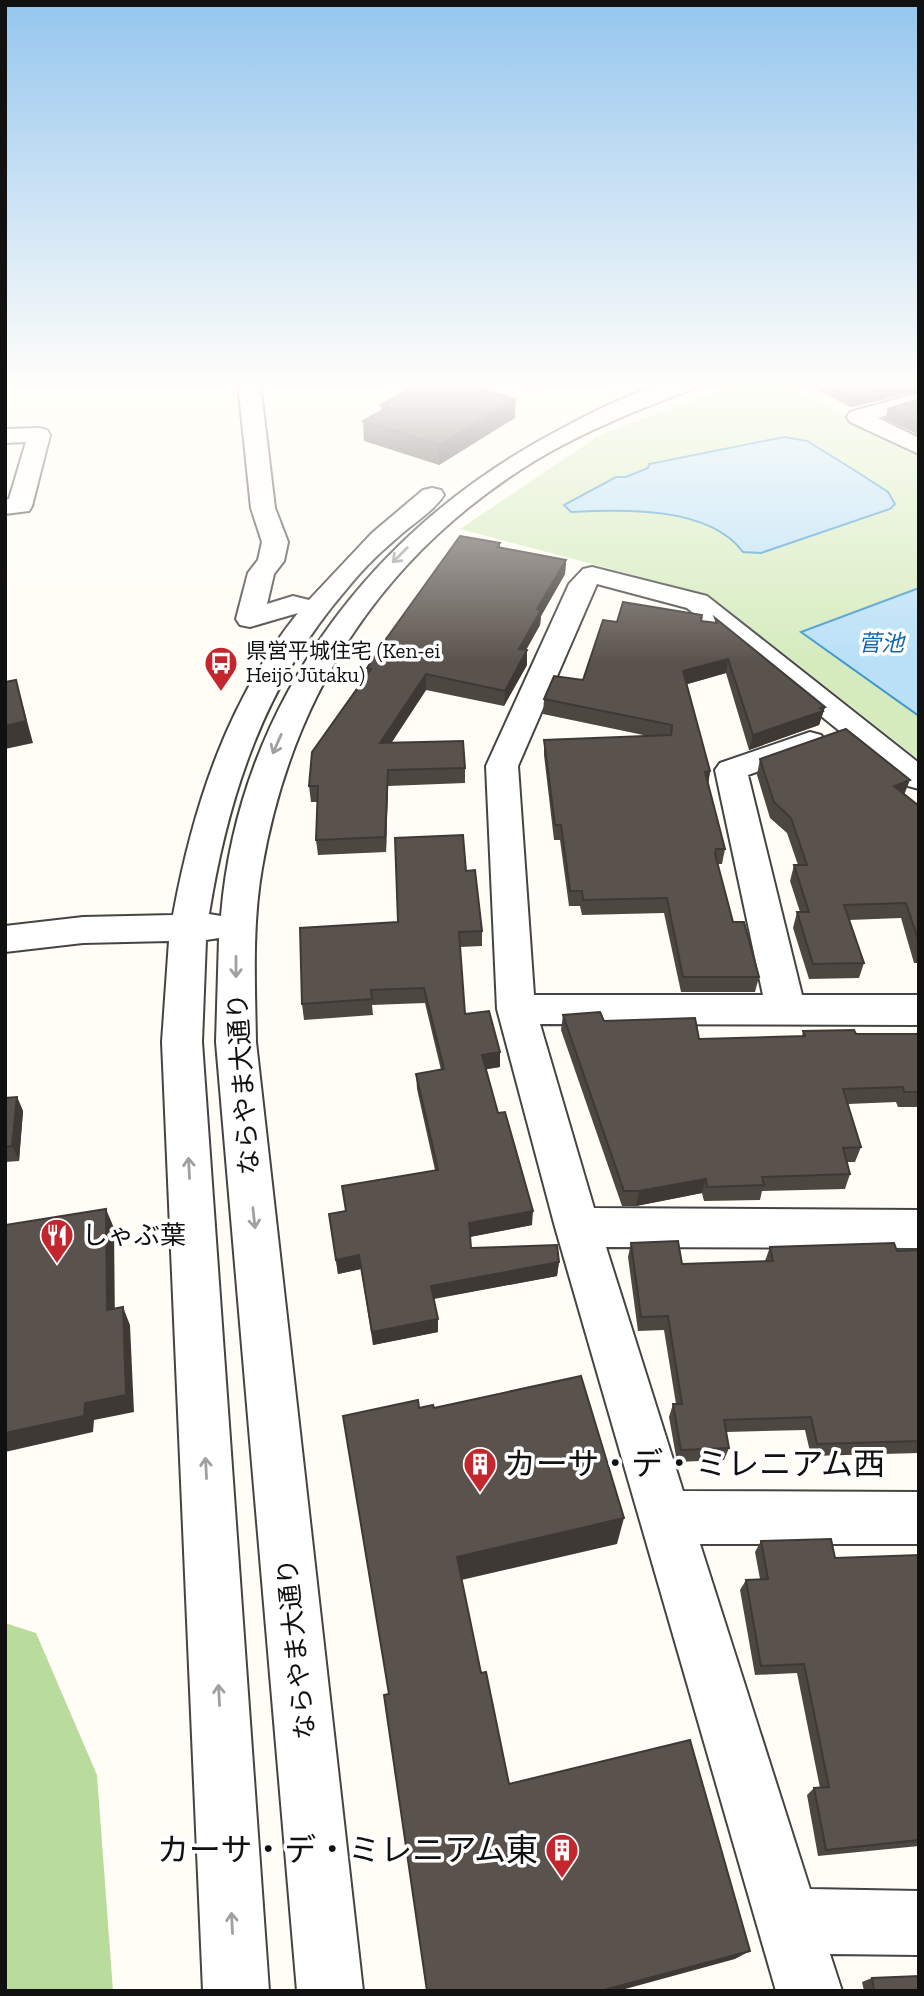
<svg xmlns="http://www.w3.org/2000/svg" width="924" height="1996" viewBox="0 0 924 1996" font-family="'Zilla Slab','Noto Sans JP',serif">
<rect width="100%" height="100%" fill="#fffdf5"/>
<!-- green -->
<path fill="#d5ebbd" d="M 742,383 L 781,383 L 919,452 L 919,760 L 709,595 L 460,529 L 601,434 Z"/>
<!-- forest -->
<path fill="#b9dc9c" d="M 5,1623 L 36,1633 L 97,1775 L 113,1991 L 5,1991 Z"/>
<!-- water -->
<path fill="#b9e0f7" stroke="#3f96cf" stroke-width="2" d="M 784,437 L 807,441 L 854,470 L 888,492 L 895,504 L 890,509 L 761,553 L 743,552 C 709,506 622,509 571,512 L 564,505 L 616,477 L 626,477 L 648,468 L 649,464 Z
M 919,588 L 919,716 L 801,632 Z"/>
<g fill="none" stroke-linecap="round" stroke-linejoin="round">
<defs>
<path id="minor" d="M 238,383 L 260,383 L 275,508 L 288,542 L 284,561 L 274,574 L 267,604 L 293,596 L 309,600 L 372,533 L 423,490 L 432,488 L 441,490 L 444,495 C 433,512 412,524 397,538 C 379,553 360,572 345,591 C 265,684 228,795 209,914 L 221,916 C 238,704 373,527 559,430 C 591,413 631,392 666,384 C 675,381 688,383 698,383 L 695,388 C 640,409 586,430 536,460 C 384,553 292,693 262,868 C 252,925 255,984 256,1042 L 363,1991 L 297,1991 L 216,1042 L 219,938 L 206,940 L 202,1042 L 269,1991 L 203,1991 L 162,1042 L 169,941 L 83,943 L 5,952 L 5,926 L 83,917 L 173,915 C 193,807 227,701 298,613 L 250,627 L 240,625 L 236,619 L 248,573 L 258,560 L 262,542 L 251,508 Z
M 919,393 L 919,406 L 878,418 L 919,438 L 919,454 L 850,422 L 847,417 L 850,412 Z
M 39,428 L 47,430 L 50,435 L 32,506 L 29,511 L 5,514 L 5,500 L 9,499 L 26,442 L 5,443 L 5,429 Z
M 592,567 L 707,596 L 919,763 L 919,789 L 908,786 L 687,608 L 597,584 L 518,766 L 534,995 L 763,995 L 715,770 L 720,763 L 810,732 L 821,735 L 826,742 L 821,749 L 748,775 L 802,995 L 919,995 L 919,1025 L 540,1024 L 594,1208 L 919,1210 L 919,1248 L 606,1247 L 683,1491 L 919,1492 L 919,1544 L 700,1544 L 810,1889 L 919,1891 L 919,1955 L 830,1954 L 842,1991 L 776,1991 L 555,1227 L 497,1009 L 486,766 L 569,584 L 583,569 Z"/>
</defs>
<!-- minor casing -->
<use href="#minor" stroke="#444" stroke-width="4"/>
<!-- minor -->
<use href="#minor" fill="#fff" fill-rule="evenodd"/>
</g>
<!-- wall -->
<path fill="#4d4742" d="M 519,383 L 559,383 L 527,389 Z
M 803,383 L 919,383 L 919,391 L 851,407 Z
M 919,399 L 919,435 L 885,419 L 888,409 Z
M 381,405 L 515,418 L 439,465 L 364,441 L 363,421 L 382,411 Z
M 500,543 L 500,548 L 566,560 L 565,574 L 541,616 L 540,625 L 526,650 L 527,665 L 504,706 L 426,690 L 391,743 L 465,768 L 465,783 L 388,786 L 386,852 L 318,855 L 316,840 L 317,802 L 311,802 L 309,786 L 367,674 L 367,668 Z
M 715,618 L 825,707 L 819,725 L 749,750 L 726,673 L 687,684 L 710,771 L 708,784 L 725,849 L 722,864 L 718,864 L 733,922 L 759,977 L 755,992 L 681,992 L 664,913 L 582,915 L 580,906 L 569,906 L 560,840 L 554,840 L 544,755 L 544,740 L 648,736 L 543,714 L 544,699 L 583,680 L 617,622 L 701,621 L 715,623 Z
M 760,759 L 905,795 L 919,806 L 919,963 L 914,963 L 901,918 L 849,920 L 864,963 L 859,978 L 809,979 L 793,928 L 797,912 L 800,912 L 790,881 L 794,865 L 798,865 L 787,833 L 770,818 L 757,775 Z
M 466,871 L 482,931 L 482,946 L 460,947 L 465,1014 L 500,1067 L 486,1069 L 498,1113 L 532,1225 L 470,1237 L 471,1248 L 559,1262 L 557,1276 L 434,1299 L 438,1319 L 438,1332 L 373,1345 L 361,1269 L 338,1274 L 329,1214 L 346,1212 L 435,1170 L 417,1089 L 416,1074 L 441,1070 L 425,1003 L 372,1005 L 373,1015 L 304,1020 L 302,1004 L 398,922 Z
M 563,1015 L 604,1021 L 699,1039 L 802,1036 L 803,1031 L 856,1034 L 919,1034 L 919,1107 L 898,1107 L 896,1102 L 848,1104 L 861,1147 L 855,1162 L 847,1162 L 850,1174 L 845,1189 L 762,1191 L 760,1200 L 704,1201 L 702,1193 L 636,1206 L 622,1206 L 561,1030 Z
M 17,1097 L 23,1111 L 19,1161 L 5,1162 L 5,1098 Z
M 631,1243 L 682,1264 L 765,1261 L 770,1247 L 897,1251 L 919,1250 L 919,1453 L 811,1456 L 805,1430 L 726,1432 L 729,1448 L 724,1460 L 677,1462 L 669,1417 L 673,1404 L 676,1404 L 664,1330 L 638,1331 L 628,1257 Z
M 761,1541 L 835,1558 L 919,1555 L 919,1846 L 818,1856 L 807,1795 L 814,1788 L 820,1788 L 797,1673 L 755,1675 L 740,1590 L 746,1580 L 760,1579 L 755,1552 Z
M 872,1978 L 919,1991 L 864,1991 L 862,1982 Z"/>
<!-- shaded-wall -->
<path fill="#3f3936" d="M 527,383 L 559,383 L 527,389 Z
M 914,383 L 919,383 L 919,391 L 851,407 L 853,397 Z
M 516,399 L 515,418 L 439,465 L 439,445 Z
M 566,560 L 565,574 L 541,616 L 540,625 L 518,664 L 519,649 L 537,609 Z
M 527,650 L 527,665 L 504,706 L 505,691 Z
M 728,659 L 726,673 L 681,686 L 683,671 Z
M 426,674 L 426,690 L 381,759 L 380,743 Z
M 16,680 L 33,743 L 5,749 L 5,726 Z
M 825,707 L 819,725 L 749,750 L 753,735 Z
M 388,770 L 388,786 L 386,852 L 385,837 Z
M 710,771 L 708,786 L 705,772 Z
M 910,780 L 904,795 L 894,786 Z
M 500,1052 L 500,1067 L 482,1070 L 482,1055 Z
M 17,1097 L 23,1111 L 19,1161 L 12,1146 Z
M 706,1179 L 702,1193 L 636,1206 L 639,1191 Z
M 106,1209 L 114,1228 L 115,1328 L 107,1310 Z
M 533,1211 L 532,1225 L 469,1237 L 469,1223 Z
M 359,1255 L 361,1269 L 338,1274 L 336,1260 Z
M 559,1262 L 557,1276 L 431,1299 L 431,1286 Z
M 123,1307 L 130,1325 L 134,1412 L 94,1420 L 93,1432 L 5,1452 L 5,1433 Z
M 438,1319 L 438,1332 L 373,1345 L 372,1332 Z
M 624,1518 L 617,1544 L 457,1581 L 457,1557 Z
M 750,1951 L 735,1959 L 618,1991 L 600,1991 Z"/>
<!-- building -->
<path fill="#5a524d" stroke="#3f3936" stroke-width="2" d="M 420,383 L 466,383 L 516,399 L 439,445 L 363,421 L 389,407 L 381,405 Z
M 825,383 L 914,383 L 853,397 Z
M 919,399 L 919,424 L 888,409 Z
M 460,536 L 500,543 L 497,547 L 566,560 L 537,609 L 541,610 L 519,649 L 527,650 L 505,691 L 426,674 L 380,743 L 463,741 L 465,768 L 388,770 L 385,837 L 316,840 L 318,786 L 309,786 L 312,752 L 371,669 L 367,668 L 386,639 Z
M 623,602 L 702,615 L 701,621 L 717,623 L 715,618 L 825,707 L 820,708 L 823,711 L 753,735 L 728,659 L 683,671 L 710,771 L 705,772 L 725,849 L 716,849 L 715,854 L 733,922 L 744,922 L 759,977 L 683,977 L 667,898 L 583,900 L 582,891 L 570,891 L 561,825 L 555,825 L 544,740 L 671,735 L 672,725 L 544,699 L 554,676 L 583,680 L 603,620 L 617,622 Z
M 16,680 L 26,721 L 5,726 L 5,682 Z
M 846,729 L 910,780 L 894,786 L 919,806 L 919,942 L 906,903 L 844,905 L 864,963 L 813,964 L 797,912 L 809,912 L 794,865 L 807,865 L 791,818 L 774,802 L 760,759 Z
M 463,835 L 466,871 L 475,870 L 482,931 L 459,932 L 465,1014 L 489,1011 L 500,1052 L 482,1055 L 498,1113 L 505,1112 L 533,1211 L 469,1223 L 471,1248 L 557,1245 L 559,1262 L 431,1286 L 438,1319 L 372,1332 L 359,1255 L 336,1260 L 329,1214 L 346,1211 L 342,1186 L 438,1170 L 416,1074 L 444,1069 L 424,988 L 371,990 L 372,999 L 302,1004 L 300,928 L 398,922 L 395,838 Z
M 600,1012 L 604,1021 L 695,1018 L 699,1039 L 805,1036 L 803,1031 L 854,1030 L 856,1034 L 919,1034 L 919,1092 L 904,1092 L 903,1087 L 843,1089 L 861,1147 L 843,1148 L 850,1174 L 762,1177 L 764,1185 L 707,1187 L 706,1179 L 639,1191 L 624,1191 L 563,1015 Z
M 17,1097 L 12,1146 L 5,1147 L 5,1098 Z
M 106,1209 L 107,1310 L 123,1307 L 126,1395 L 85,1403 L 84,1416 L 5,1433 L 5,1225 Z
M 678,1241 L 682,1264 L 773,1261 L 770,1247 L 894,1243 L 897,1251 L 919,1250 L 919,1441 L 817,1444 L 811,1417 L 724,1420 L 729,1448 L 681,1450 L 673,1404 L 682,1404 L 668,1316 L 641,1317 L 631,1243 Z
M 581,1376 L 624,1518 L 457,1557 L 481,1673 L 486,1672 L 509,1784 L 690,1740 L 750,1951 L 600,1991 L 427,1991 L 384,1695 L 389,1694 L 343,1416 L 418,1400 L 419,1408 L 433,1405 L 434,1408 Z
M 831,1539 L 835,1558 L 919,1555 L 919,1840 L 826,1850 L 814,1788 L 829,1787 L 804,1664 L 761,1666 L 746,1580 L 768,1579 L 761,1541 Z
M 919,1976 L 919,1991 L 874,1991 L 872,1978 Z"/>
<!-- one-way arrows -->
<defs><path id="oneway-shaft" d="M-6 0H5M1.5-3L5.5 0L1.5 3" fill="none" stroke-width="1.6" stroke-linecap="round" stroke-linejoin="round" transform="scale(1.75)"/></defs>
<g stroke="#a0a0a0">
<use href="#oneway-shaft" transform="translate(400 555) rotate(135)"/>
<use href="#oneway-shaft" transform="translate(277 744) rotate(114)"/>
<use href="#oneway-shaft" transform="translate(236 967) rotate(90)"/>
<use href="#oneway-shaft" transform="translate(189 1168) rotate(-93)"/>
<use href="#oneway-shaft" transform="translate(254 1218) rotate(84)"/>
<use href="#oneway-shaft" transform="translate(206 1468) rotate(-93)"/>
<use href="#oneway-shaft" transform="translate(219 1695) rotate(-93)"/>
<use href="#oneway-shaft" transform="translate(232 1923) rotate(-93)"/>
</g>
<!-- sky -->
<linearGradient id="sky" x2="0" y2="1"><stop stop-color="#95c6ee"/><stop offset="0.58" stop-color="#fffefa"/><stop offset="1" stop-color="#fffefa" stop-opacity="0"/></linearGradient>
<rect width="924" height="663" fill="url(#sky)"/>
<!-- icons -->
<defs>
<symbol id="bus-pin" viewBox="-11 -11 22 30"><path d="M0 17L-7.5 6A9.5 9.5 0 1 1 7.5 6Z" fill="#c4262e" stroke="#fff"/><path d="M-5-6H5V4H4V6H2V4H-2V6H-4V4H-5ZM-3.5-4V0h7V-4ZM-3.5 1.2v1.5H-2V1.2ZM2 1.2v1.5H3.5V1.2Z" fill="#fff"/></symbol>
<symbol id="restaurant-pin" viewBox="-11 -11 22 30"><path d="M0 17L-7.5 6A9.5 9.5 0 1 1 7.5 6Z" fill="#c4262e" stroke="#fff"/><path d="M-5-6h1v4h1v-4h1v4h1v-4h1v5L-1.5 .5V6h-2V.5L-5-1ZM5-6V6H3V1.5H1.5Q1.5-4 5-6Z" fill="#fff"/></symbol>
<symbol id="building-pin" viewBox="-11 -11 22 30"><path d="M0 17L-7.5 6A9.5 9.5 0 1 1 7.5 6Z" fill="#c4262e" stroke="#fff"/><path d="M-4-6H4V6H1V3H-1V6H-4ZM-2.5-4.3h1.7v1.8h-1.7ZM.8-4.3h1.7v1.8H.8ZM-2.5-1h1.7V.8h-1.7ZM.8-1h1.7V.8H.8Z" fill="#fff"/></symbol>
</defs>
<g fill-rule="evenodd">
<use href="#bus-pin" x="202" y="644" width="38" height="52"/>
<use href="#restaurant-pin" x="38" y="1216" width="38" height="52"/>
<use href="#building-pin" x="461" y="1445" width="38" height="52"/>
<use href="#building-pin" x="543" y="1831" width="38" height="52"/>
</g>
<g text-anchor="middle" stroke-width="7" stroke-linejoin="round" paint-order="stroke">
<!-- far-poi labels -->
<g font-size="21" fill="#111" stroke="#fff" text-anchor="start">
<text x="246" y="658">県営平城住宅 (Ken-ei<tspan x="246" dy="24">Heijō Jūtaku)</tspan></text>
</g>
<!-- far-water labels -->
<g font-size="23" font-style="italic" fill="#1768a6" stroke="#fff">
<text x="881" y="651">菅池</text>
</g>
<!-- street labels -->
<g font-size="26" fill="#111" stroke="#fff">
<text transform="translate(243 1084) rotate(-94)" y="9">ならやま大通り</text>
<text transform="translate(296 1649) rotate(-96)" y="9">ならやま大通り</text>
</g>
<!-- poi labels -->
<g font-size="26" fill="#111" stroke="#fff" text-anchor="start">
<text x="82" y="1244">しゃぶ葉</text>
</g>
<!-- near-poi labels -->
<g font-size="32" fill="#111" stroke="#fff" text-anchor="start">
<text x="504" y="1475">カーサ・デ・ミレニアム西</text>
<text x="538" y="1861" text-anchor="end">カーサ・デ・ミレニアム東</text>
</g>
</g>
<!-- border -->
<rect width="924" height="1996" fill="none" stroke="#111111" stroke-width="14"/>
</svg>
